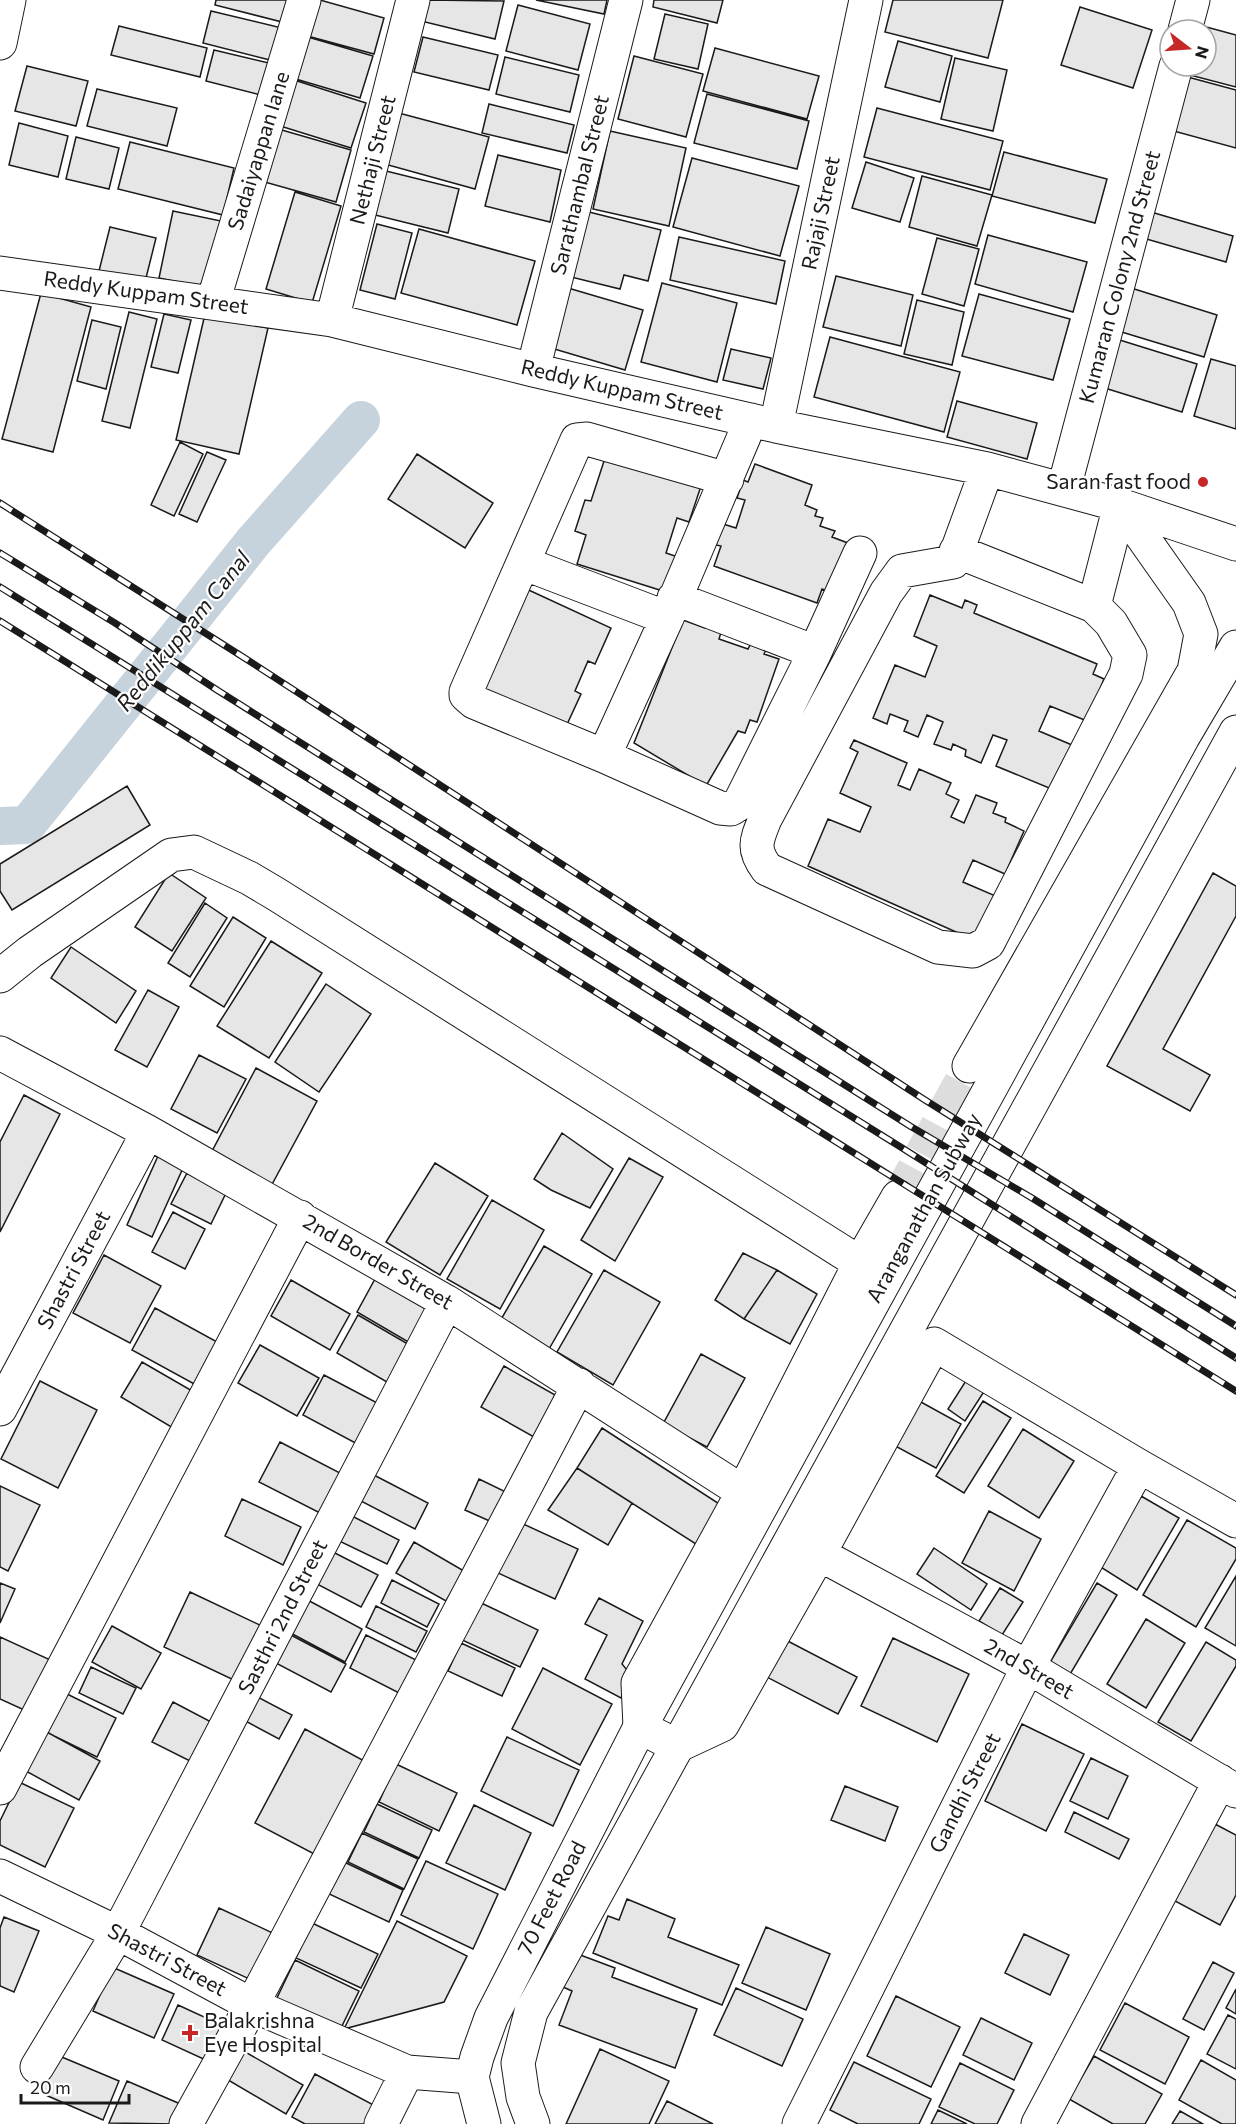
<svg xmlns="http://www.w3.org/2000/svg" width="1236" height="2124" viewBox="0 0 1236 2124" font-family="Commissioner,sans-serif">
<rect width="100%" height="100%" fill="#fff"/>
<g fill="none" stroke-linecap="round" stroke-linejoin="round">
<!-- canal -->
<path stroke="#c6d2dc" stroke-width="38" d="M 0,826 L 27,825 L 253,542 L 361,420"/>
</g>
<!-- building -->
<path fill="#e6e6e6" stroke="#1a1a1a" stroke-width="1.5" d="M 216,0 L 296,0 L 290,24 L 215,5 Z
M 320,0 L 384,18 L 374,54 L 300,34 Z
M 426,0 L 504,1 L 495,39 L 421,21 Z
M 536,0 L 607,0 L 604,14 Z
M 654,0 L 723,0 L 717,23 L 653,7 Z
M 893,0 L 1003,0 L 988,58 L 885,32 Z
M 518,5 L 590,24 L 578,70 L 506,51 Z
M 1080,7 L 1152,30 L 1133,88 L 1061,65 Z
M 211,11 L 286,29 L 278,62 L 203,43 Z
M 665,14 L 708,24 L 698,69 L 654,59 Z
M 1199,25 L 1236,35 L 1236,87 L 1186,74 L 1188,66 L 1206,66 L 1206,30 L 1198,30 Z
M 119,26 L 207,48 L 200,77 L 111,55 Z
M 301,35 L 373,56 L 360,98 L 289,77 Z
M 423,37 L 498,55 L 489,90 L 414,72 Z
M 898,41 L 952,56 L 940,102 L 885,87 Z
M 715,48 L 819,76 L 807,119 L 703,91 Z
M 214,50 L 273,64 L 265,96 L 206,81 Z
M 634,56 L 703,74 L 686,137 L 618,119 Z
M 505,57 L 579,75 L 570,112 L 496,94 Z
M 955,58 L 1007,70 L 993,131 L 941,119 Z
M 27,66 L 88,81 L 76,126 L 15,111 Z
M 1184,76 L 1236,90 L 1236,148 L 1170,130 Z
M 291,79 L 366,103 L 351,148 L 277,125 Z
M 97,89 L 177,108 L 167,146 L 87,126 Z
M 707,94 L 809,121 L 797,169 L 694,143 Z
M 489,104 L 574,125 L 567,153 L 482,133 Z
M 877,108 L 1003,141 L 990,190 L 864,157 Z
M 395,112 L 489,137 L 475,189 L 381,163 Z
M 19,123 L 68,136 L 58,177 L 9,165 Z
M 268,126 L 351,150 L 336,202 L 254,179 Z
M 610,131 L 686,148 L 669,226 L 593,209 Z
M 76,137 L 119,148 L 109,189 L 66,179 Z
M 130,142 L 234,168 L 223,215 L 118,189 Z
M 1004,152 L 1107,179 L 1095,223 L 992,196 Z
M 498,155 L 561,170 L 550,222 L 485,206 Z
M 692,158 L 799,186 L 780,256 L 673,227 Z
M 866,162 L 914,178 L 900,222 L 852,208 Z
M 382,170 L 459,189 L 448,233 L 371,214 Z
M 922,176 L 992,195 L 977,246 L 909,227 Z
M 295,192 L 341,206 L 312,303 L 266,289 Z
M 173,211 L 221,221 L 207,288 L 159,278 Z
M 589,212 L 661,230 L 648,281 L 624,275 L 620,289 L 571,277 Z
M 1151,212 L 1233,236 L 1226,262 L 1143,238 Z
M 377,224 L 412,233 L 395,299 L 360,290 Z
M 110,227 L 156,238 L 145,282 L 99,271 Z
M 419,229 L 535,261 L 517,325 L 401,293 Z
M 988,235 L 1087,262 L 1073,312 L 975,284 Z
M 679,237 L 785,261 L 776,304 L 670,280 Z
M 937,238 L 979,249 L 964,306 L 922,294 Z
M 836,276 L 913,295 L 901,346 L 823,327 Z
M 662,283 L 737,303 L 717,382 L 641,362 Z
M 1128,287 L 1217,315 L 1204,357 L 1115,330 Z
M 568,288 L 643,310 L 625,370 L 551,348 Z
M 41,293 L 91,307 L 53,452 L 2,439 Z
M 979,294 L 1070,319 L 1053,380 L 962,356 Z
M 917,300 L 964,312 L 952,365 L 904,354 Z
M 129,312 L 157,319 L 130,428 L 102,421 Z
M 164,314 L 191,320 L 178,373 L 151,367 Z
M 205,314 L 268,328 L 239,454 L 176,440 Z
M 92,320 L 121,327 L 106,389 L 77,381 Z
M 830,337 L 960,372 L 944,432 L 814,397 Z
M 1110,337 L 1197,364 L 1182,412 L 1095,385 Z
M 731,349 L 771,358 L 763,389 L 723,380 Z
M 1211,359 L 1236,366 L 1236,429 L 1194,416 Z
M 957,401 L 1037,423 L 1027,459 L 947,437 Z
M 180,442 L 203,454 L 174,516 L 151,505 Z
M 207,452 L 226,460 L 197,522 L 179,514 Z
M 417,454 L 493,503 L 465,548 L 388,499 Z
M 606,455 L 701,486 L 689,522 L 677,518 L 666,553 L 678,557 L 666,592 L 577,564 L 586,535 L 575,531 L 585,500 L 591,501 Z
M 755,464 L 812,485 L 805,505 L 817,510 L 815,516 L 823,518 L 820,526 L 835,531 L 832,537 L 856,546 L 830,592 L 822,589 L 817,603 L 714,566 L 721,546 L 716,545 L 723,524 L 736,528 L 745,500 L 737,498 L 743,480 L 748,482 Z
M 520,586 L 611,628 L 595,664 L 588,661 L 575,691 L 581,694 L 563,733 L 472,691 Z
M 930,595 L 962,608 L 965,600 L 977,605 L 974,613 L 1097,664 L 1093,674 L 1104,679 L 1087,721 L 1050,706 L 1039,731 L 1072,745 L 1054,790 L 996,766 L 1007,740 L 993,735 L 981,763 L 965,756 L 966,750 L 953,744 L 951,750 L 934,744 L 943,722 L 927,715 L 918,737 L 904,731 L 908,721 L 890,714 L 887,724 L 873,718 L 895,665 L 925,677 L 937,646 L 914,636 Z
M 683,620 L 705,628 L 707,623 L 722,629 L 719,639 L 748,649 L 751,643 L 767,648 L 764,654 L 779,659 L 757,722 L 750,720 L 745,733 L 738,731 L 706,786 L 634,743 Z
M 854,740 L 907,763 L 898,785 L 910,790 L 919,769 L 951,783 L 946,794 L 959,800 L 951,817 L 964,823 L 976,795 L 997,803 L 993,813 L 1006,818 L 1005,822 L 1024,831 L 1005,874 L 973,860 L 963,882 L 998,897 L 974,940 L 808,866 L 828,819 L 860,832 L 871,807 L 840,793 L 858,752 L 850,748 Z
M 127,786 L 150,825 L 12,910 L 0,891 L 0,864 Z
M 169,873 L 206,898 L 172,951 L 135,927 Z
M 1213,873 L 1236,886 L 1236,916 L 1163,1049 L 1210,1075 L 1190,1111 L 1107,1066 Z
M 205,903 L 227,918 L 190,977 L 168,963 Z
M 233,917 L 266,938 L 224,1007 L 190,986 Z
M 271,941 L 322,973 L 269,1058 L 217,1026 Z
M 71,947 L 136,991 L 116,1023 L 51,978 Z
M 326,984 L 371,1014 L 319,1092 L 275,1062 Z
M 148,990 L 179,1007 L 147,1067 L 115,1050 Z
M 199,1055 L 246,1079 L 217,1133 L 171,1109 Z
M 256,1068 L 317,1101 L 270,1188 L 210,1155 Z
M 24,1095 L 60,1114 L 0,1232 L 0,1142 Z
M 562,1133 L 613,1169 L 590,1208 L 551,1190 L 534,1179 Z
M 158,1156 L 183,1168 L 152,1237 L 127,1225 Z
M 629,1158 L 663,1177 L 615,1261 L 581,1240 Z
M 435,1163 L 488,1196 L 440,1275 L 386,1242 Z
M 187,1173 L 226,1193 L 211,1224 L 171,1204 Z
M 492,1200 L 544,1230 L 500,1309 L 447,1279 Z
M 173,1212 L 205,1229 L 185,1269 L 152,1252 Z
M 544,1246 L 592,1274 L 549,1349 L 500,1321 Z
M 743,1253 L 777,1270 L 744,1319 L 715,1300 Z
M 104,1255 L 161,1286 L 130,1343 L 73,1313 Z
M 604,1270 L 660,1302 L 613,1385 L 557,1352 Z
M 777,1270 L 817,1294 L 790,1344 L 744,1319 Z
M 375,1279 L 429,1310 L 410,1343 L 357,1312 Z
M 291,1280 L 350,1314 L 330,1350 L 271,1316 Z
M 155,1308 L 219,1343 L 196,1385 L 132,1350 Z
M 358,1315 L 413,1347 L 392,1385 L 337,1353 Z
M 260,1345 L 319,1378 L 297,1416 L 238,1383 Z
M 701,1354 L 745,1378 L 707,1447 L 663,1424 Z
M 142,1362 L 194,1392 L 173,1428 L 121,1397 Z
M 504,1366 L 564,1400 L 541,1441 L 481,1407 Z
M 324,1375 L 383,1406 L 361,1446 L 303,1415 Z
M 969,1376 L 987,1387 L 965,1421 L 948,1409 Z
M 40,1381 L 97,1410 L 58,1488 L 1,1459 Z
M 910,1396 L 961,1424 L 936,1468 L 886,1441 Z
M 983,1401 L 1011,1418 L 964,1493 L 936,1476 Z
M 602,1428 L 724,1507 L 699,1546 L 577,1468 Z
M 1023,1429 L 1074,1461 L 1039,1518 L 988,1486 Z
M 280,1442 L 340,1473 L 320,1513 L 259,1482 Z
M 577,1468 L 632,1503 L 608,1545 L 548,1510 Z
M 370,1473 L 428,1503 L 415,1529 L 357,1499 Z
M 479,1479 L 508,1493 L 494,1523 L 465,1510 Z
M 0,1486 L 40,1505 L 8,1571 L 0,1567 Z
M 1141,1496 L 1179,1518 L 1137,1590 L 1099,1566 Z
M 242,1499 L 301,1527 L 283,1565 L 225,1536 Z
M 989,1511 L 1041,1539 L 1014,1591 L 962,1563 Z
M 348,1514 L 399,1540 L 387,1564 L 335,1539 Z
M 1187,1520 L 1236,1548 L 1236,1559 L 1196,1627 L 1143,1595 Z
M 521,1523 L 578,1549 L 555,1599 L 498,1573 Z
M 414,1542 L 464,1571 L 446,1601 L 396,1573 Z
M 934,1548 L 987,1584 L 971,1610 L 917,1574 Z
M 331,1551 L 378,1575 L 361,1607 L 315,1583 Z
M 1236,1576 L 1236,1646 L 1205,1628 Z
M 392,1580 L 439,1604 L 427,1627 L 381,1603 Z
M 0,1583 L 15,1589 L 0,1623 Z
M 1097,1583 L 1117,1595 L 1069,1676 L 1049,1664 Z
M 1000,1588 L 1023,1602 L 1002,1635 L 979,1621 Z
M 190,1592 L 264,1627 L 238,1682 L 164,1647 Z
M 302,1597 L 362,1629 L 345,1662 L 285,1630 Z
M 599,1598 L 643,1621 L 622,1664 L 632,1676 L 621,1698 L 585,1679 L 607,1635 L 585,1624 Z
M 477,1601 L 538,1630 L 520,1667 L 460,1639 Z
M 376,1606 L 427,1631 L 416,1652 L 366,1627 Z
M 1146,1619 L 1185,1643 L 1146,1708 L 1107,1684 Z
M 112,1626 L 161,1653 L 141,1689 L 92,1662 Z
M 287,1633 L 346,1664 L 331,1692 L 272,1661 Z
M 366,1635 L 420,1662 L 403,1695 L 350,1668 Z
M 0,1637 L 57,1663 L 33,1714 L 0,1699 Z
M 780,1637 L 857,1677 L 838,1714 L 761,1674 Z
M 893,1638 L 969,1674 L 937,1742 L 861,1706 Z
M 1206,1642 L 1236,1660 L 1236,1666 L 1191,1741 L 1158,1722 Z
M 461,1643 L 515,1668 L 502,1696 L 448,1671 Z
M 91,1667 L 136,1688 L 123,1714 L 79,1693 Z
M 543,1668 L 612,1704 L 580,1765 L 512,1729 Z
M 248,1692 L 292,1715 L 279,1739 L 236,1716 Z
M 65,1693 L 116,1718 L 97,1757 L 46,1732 Z
M 173,1702 L 215,1724 L 194,1763 L 152,1742 Z
M 1022,1724 L 1084,1754 L 1046,1831 L 985,1801 Z
M 305,1729 L 368,1763 L 318,1856 L 255,1823 Z
M 45,1731 L 100,1761 L 79,1800 L 24,1770 Z
M 507,1737 L 579,1770 L 553,1826 L 481,1791 Z
M 1091,1758 L 1128,1776 L 1108,1819 L 1070,1801 Z
M 396,1764 L 457,1793 L 439,1831 L 379,1802 Z
M 19,1782 L 74,1808 L 45,1867 L 0,1845 L 0,1821 Z
M 845,1786 L 898,1807 L 885,1841 L 831,1820 Z
M 377,1804 L 432,1830 L 419,1858 L 364,1832 Z
M 474,1805 L 531,1833 L 505,1890 L 446,1863 Z
M 1074,1812 L 1129,1839 L 1119,1859 L 1065,1832 Z
M 1215,1824 L 1236,1835 L 1236,1895 L 1220,1925 L 1175,1901 Z
M 362,1833 L 418,1859 L 404,1889 L 348,1862 Z
M 342,1861 L 403,1890 L 389,1922 L 327,1893 Z
M 426,1861 L 498,1894 L 473,1949 L 401,1915 Z
M 627,1899 L 675,1919 L 668,1937 L 739,1965 L 722,2005 L 593,1953 L 608,1916 L 619,1920 Z
M 219,1908 L 277,1935 L 256,1982 L 197,1955 Z
M 4,1917 L 39,1931 L 14,1992 L 0,1986 L 0,1928 Z
M 397,1921 L 467,1956 L 444,2002 L 344,2029 Z
M 312,1923 L 378,1954 L 361,1988 L 296,1958 Z
M 766,1927 L 830,1954 L 806,2010 L 742,1983 Z
M 1024,1934 L 1069,1955 L 1050,1995 L 1005,1973 Z
M 575,1953 L 615,1968 L 612,1977 L 697,2009 L 675,2068 L 559,2025 L 572,1991 L 563,1987 Z
M 295,1960 L 359,1991 L 340,2030 L 276,2000 Z
M 1213,1962 L 1234,1973 L 1204,2030 L 1183,2019 Z
M 112,1967 L 174,1994 L 154,2038 L 93,2011 Z
M 736,1988 L 803,2019 L 782,2066 L 714,2035 Z
M 1236,1989 L 1236,2014 L 1226,2008 Z
M 896,1996 L 960,2027 L 931,2087 L 867,2056 Z
M 1125,2003 L 1189,2037 L 1165,2084 L 1100,2050 Z
M 178,2005 L 226,2027 L 210,2062 L 162,2040 Z
M 1228,2015 L 1236,2019 L 1236,2069 L 1207,2054 Z
M 981,2018 L 1032,2043 L 1014,2080 L 963,2055 Z
M 240,2049 L 303,2085 L 286,2114 L 223,2077 Z
M 600,2049 L 669,2081 L 649,2124 L 566,2124 Z
M 57,2055 L 119,2081 L 103,2120 L 41,2093 Z
M 1094,2056 L 1162,2094 L 1145,2124 L 1113,2124 L 1069,2099 Z
M 1201,2060 L 1236,2080 L 1236,2124 L 1222,2124 L 1179,2100 Z
M 854,2062 L 931,2099 L 919,2124 L 858,2124 L 830,2110 Z
M 960,2063 L 1014,2090 L 997,2124 L 975,2124 L 939,2107 Z
M 315,2074 L 383,2110 L 376,2124 L 305,2124 L 292,2117 Z
M 127,2081 L 185,2106 L 177,2124 L 109,2123 Z
M 667,2101 L 713,2124 L 655,2124 Z
M 938,2110 L 967,2124 L 931,2124 Z
M 1180,2111 L 1203,2124 L 1172,2124 Z"/>
<g fill="none" stroke-linecap="round" stroke-linejoin="round">
<!-- minor-tunnel -->
<path stroke="#ddd" stroke-width="33" stroke-dasharray="33 16" stroke-linecap="butt" d="M 898,1197 L 969,1066"/>
<defs>
<path id="minor" d="M 1185,30 L 1193,0
M 0,43 L 9,0
M 0,273 L 332,320 L 533,370 L 776,426 L 987,469 L 1120,505 L 1236,544
M 213,302 L 304,0
M 332,320 L 413,0
M 533,370 L 626,0
M 751,420 L 667,618 L 604,756 L 720,808 L 731,809 L 739,804 L 815,652 L 860,553
M 776,426 L 866,0
M 987,469 L 953,562 L 902,571 L 886,593 L 765,819 C 756,841 752,849 767,869 L 938,947 L 973,951 L 988,943 L 1126,674 L 1130,655 L 1111,623 L 1094,606 L 1120,505
M 1064,488 L 1176,66
M 956,551 L 1094,606
M 523,563 L 667,618
M 674,598 L 815,652
M 604,756 L 474,702 L 466,695 L 466,692 L 577,440 L 587,439 L 727,479
M 0,976 L 30,952 L 171,855 L 194,852 L 249,878 L 276,894 L 860,1263
M 0,1053 L 148,1132 L 447,1302 L 743,1492
M 969,1066 L 1194,671 L 1201,634 L 1189,603 L 1120,505
M 898,1197 L 860,1263 L 743,1492 L 638,1683 L 640,1727 L 677,1746 L 722,1725 L 819,1554 L 934,1344 L 1139,1466 L 1236,1521
M 0,1409 L 148,1132
M 819,1554 L 1028,1667 L 1236,1791
M 0,1788 L 300,1217
M 0,1876 L 118,1933 L 252,2005 L 407,2072 L 472,2077
M 37,2067 L 118,1933 L 447,1302
M 186,2124 L 252,2005 L 579,1385
M 381,2124 L 407,2072
M 799,2124 L 1028,1667 L 1139,1466
M 1038,2124 L 1220,1781"/>
<path id="major" d="M 484,2124 L 472,2077 L 477,2057 L 491,2018 L 640,1727 L 1183,737 L 1236,647
M 533,2124 L 523,2097 L 518,2063 L 531,2012 L 1236,732"/>
</defs>
<!-- minor casing -->
<use href="#minor" stroke="#1a1a1a" stroke-width="35"/>
<!-- major casing -->
<use href="#major" stroke="#1a1a1a" stroke-width="35"/>
<!-- minor -->
<use href="#minor" stroke="#fff" stroke-width="33"/>
<!-- major -->
<use href="#major" stroke="#fff" stroke-width="33"/>
<defs>
<path id="rail" d="M 0,503 L 243,657 L 925,1100 L 1236,1295
M 0,553 L 115,623 L 217,690 L 910,1126 L 1032,1198 L 1236,1326
M 0,587 L 899,1146 L 1236,1358
M 0,621 L 1236,1391"/>
</defs>
<!-- rail casing -->
<use href="#rail" stroke="#1a1a1a" stroke-width="7"/>
<!-- rail -->
<use href="#rail" stroke="#fff" stroke-width="4.5" stroke-dasharray="14" stroke-linecap="butt"/>
</g>
<!-- markers -->
<g fill="#c62828" stroke="#fff" stroke-width="2">
<circle cx="1203" cy="482" r="6"/>
<path d="M187 2024h6v6h6v6h-6v6h-6v-6h-6v-6h6z"/>
</g>
<g text-anchor="middle" stroke-width="4.5" stroke-linejoin="round" paint-order="stroke">
<!-- street labels -->
<g font-size="21" fill="#1a1a1a" stroke="#fff">
<text transform="translate(259 151) rotate(-73)" y="7">Sadaiyappan lane</text>
<text transform="translate(373 160) rotate(-76)" y="7">Nethaji Street</text>
<text transform="translate(580 185) rotate(-76)" y="7">Sarathambal Street</text>
<text transform="translate(821 213) rotate(-78)" y="7">Rajaji Street</text>
<text transform="translate(1120 277) rotate(-75)" y="7">Kumaran Colony 2nd Street</text>
<text transform="translate(146 293) rotate(8)" y="7">Reddy Kuppam Street</text>
<text transform="translate(622 390) rotate(13)" y="7">Reddy Kuppam Street</text>
<text transform="translate(924 1208) rotate(-61)" y="7">Aranganathan Subway</text>
<text transform="translate(378 1262) rotate(30)" y="7">2nd Border Street</text>
<text transform="translate(74 1270) rotate(-62)" y="7">Shastri Street</text>
<text transform="translate(283 1617) rotate(-63)" y="7">Sasthri 2nd Street</text>
<text transform="translate(1029 1669) rotate(30)" y="7">2nd Street</text>
<text transform="translate(965 1793) rotate(-63)" y="7">Gandhi Street</text>
<text transform="translate(552 1898) rotate(-63)" y="7">70 Feet Road</text>
<text transform="translate(167 1960) rotate(28)" y="7">Shastri Street</text>
</g>
<!-- poi labels -->
<g font-size="21" fill="#1a1a1a" stroke="#fff" text-anchor="end">
<text x="1191" y="489">Saran fast food</text>
<text x="204" y="2028" text-anchor="start">Balakrishna<tspan x="204" dy="24">Eye Hospital</tspan></text>
</g>
<!-- water labels -->
<g font-size="22" font-style="italic" fill="#1a1a1a" stroke="#fff">
<text transform="translate(183 631) rotate(-51)" y="8">Reddikuppam Canal</text>
</g>
</g>
<!-- north arrow -->
<g transform="translate(1188 48) rotate(107)"><circle r="28" fill="#ffffff" stroke="#a3a3a3" stroke-width="1.5"/>
<path d="M0-4.5L10 22L0 15L-10 22Z" fill="#c62828"/>
<text y="-9" font-size="16" font-weight="bold" text-anchor="middle" fill="#1a1a1a">N</text>
</g>
<!-- scale -->
<path d="M21 2094v9h108v-9" fill="none" stroke="#1a1a1a" stroke-width="3"/>
<text x="30" y="2094" font-size="18" fill="#1a1a1a" stroke="#ffffff" stroke-width="4.5" paint-order="stroke">20 m</text>
</svg>
